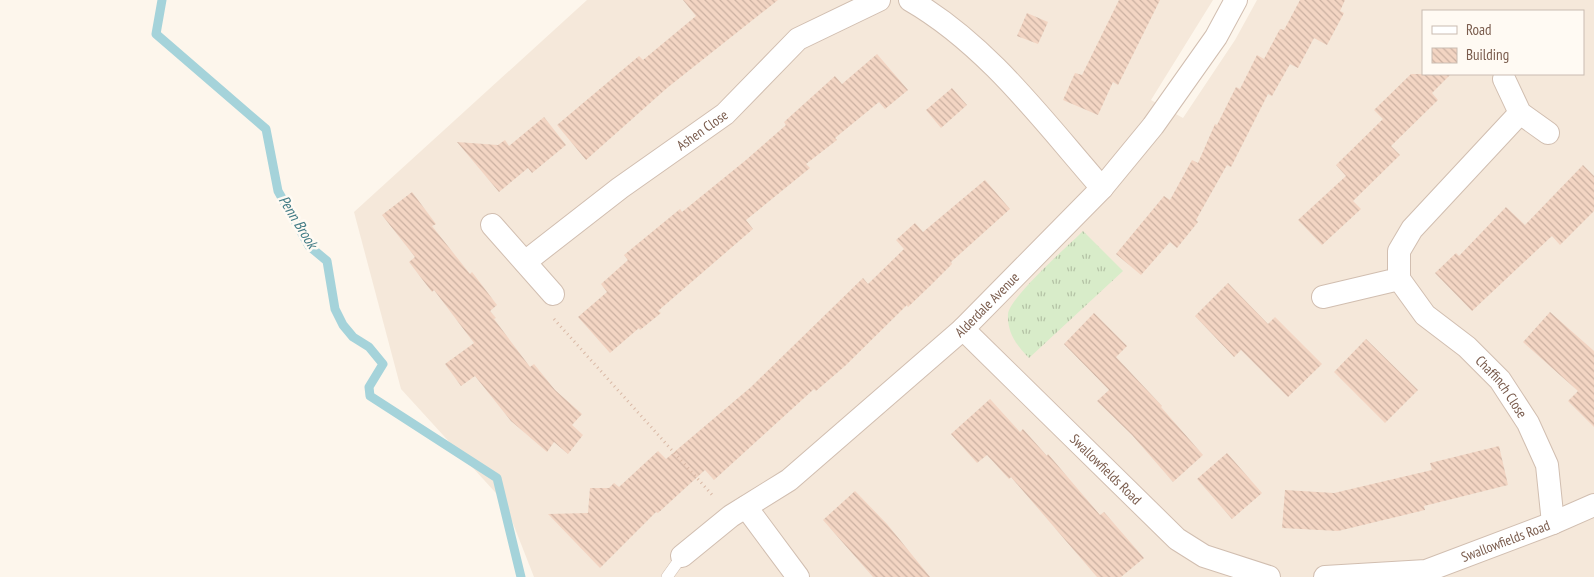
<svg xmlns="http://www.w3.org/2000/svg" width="1594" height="577" viewBox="0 0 1594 577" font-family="'PT Sans Narrow',sans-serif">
<defs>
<pattern id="grass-tufts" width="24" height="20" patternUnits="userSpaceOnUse" patternTransform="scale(1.25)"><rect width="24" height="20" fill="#d8ecc9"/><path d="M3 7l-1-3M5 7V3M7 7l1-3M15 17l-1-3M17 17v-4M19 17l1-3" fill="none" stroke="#b4c2a5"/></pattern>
<pattern id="building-back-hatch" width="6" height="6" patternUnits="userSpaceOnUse" patternTransform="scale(1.25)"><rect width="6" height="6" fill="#f3d5c3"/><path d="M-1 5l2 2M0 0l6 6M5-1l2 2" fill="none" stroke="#cab0a1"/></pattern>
</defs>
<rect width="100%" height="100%" fill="#fdf6ec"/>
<!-- residential -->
<path fill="#f5e8da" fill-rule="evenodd" d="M 587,0 L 1213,0 L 1151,100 L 1183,118 L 1235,40 L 1257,0 L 1594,0 L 1594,577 L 534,577 L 505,503 L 401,389 L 354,212 ZM 1423,11 L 1583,11 L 1583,74 L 1423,74 Z"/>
<!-- grass -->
<path fill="url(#grass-tufts)" d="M 1083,231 L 1123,271 L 1029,358 C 1017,346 1007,333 1008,314 C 1009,298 1069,245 1083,231 Z"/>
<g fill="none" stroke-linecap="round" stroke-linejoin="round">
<!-- stream -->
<path stroke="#a5d3da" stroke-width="9" d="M 162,0 L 156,34 L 266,129 L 278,191 L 309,246 L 327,261 L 335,309 L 343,325 L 353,337 L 369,347 L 383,364 L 369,387 L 370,396 L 497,478 L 521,577"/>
</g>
<!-- building -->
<path fill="url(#building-back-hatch)" d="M 683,0 L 778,0 L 667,88 L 586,160 L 557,125 L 639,56 L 643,60 L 696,16 Z
M 1119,0 L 1160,0 L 1118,85 L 1113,82 L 1098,115 L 1063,100 L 1075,73 L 1082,75 Z
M 1300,0 L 1345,0 L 1340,11 L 1344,13 L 1327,45 L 1314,38 L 1298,68 L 1290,64 L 1272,96 L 1268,94 L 1231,167 L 1227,165 L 1196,220 L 1198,222 L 1177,248 L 1170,242 L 1141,275 L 1116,254 L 1164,196 L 1170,200 L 1192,160 L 1198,163 L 1215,124 L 1217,125 L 1236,87 L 1240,89 L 1257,55 L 1264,59 L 1280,29 L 1284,30 Z
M 1027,13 L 1048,22 L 1038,44 L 1017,36 Z
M 877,54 L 908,90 L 885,109 L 879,102 L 835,138 L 837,140 L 806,164 L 810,168 L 746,220 L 753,229 L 658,311 L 661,313 L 640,330 L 639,328 L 610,353 L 578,317 L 607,292 L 601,284 L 628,260 L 624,255 L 680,209 L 682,212 L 746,160 L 786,125 L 784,122 L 835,76 L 842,84 Z
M 1411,74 L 1451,74 L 1432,93 L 1438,100 L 1391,146 L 1400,155 L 1353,201 L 1361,209 L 1322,245 L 1298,220 L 1346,176 L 1336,165 L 1383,119 L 1374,110 Z
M 952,88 L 967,105 L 941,128 L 926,110 Z
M 544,117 L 566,145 L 532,173 L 528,168 L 499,192 L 457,142 L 498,145 L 505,140 L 509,146 Z
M 1583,165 L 1594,176 L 1594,211 L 1560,245 L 1552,236 L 1472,311 L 1435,273 L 1456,253 L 1459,256 L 1506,207 L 1525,225 Z
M 985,180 L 1010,209 L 951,262 L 952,264 L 930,286 L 908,307 L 907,305 L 845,366 L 816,391 L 814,389 L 714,480 L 705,470 L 658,513 L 656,512 L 600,568 L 548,514 L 588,513 L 590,488 L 609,488 L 614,483 L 619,487 L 658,451 L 666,459 L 751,387 L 863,278 L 868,284 L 904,249 L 896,240 L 915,223 L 923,232 Z
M 412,192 L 436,224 L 432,226 L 470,274 L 472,272 L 497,305 L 490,311 L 496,318 L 494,319 L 530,367 L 534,364 L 555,390 L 582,414 L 572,425 L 583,435 L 568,454 L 554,442 L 547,452 L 511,421 L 475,376 L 461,386 L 445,364 L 474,343 L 434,290 L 432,292 L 409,262 L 415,257 L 382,215 Z
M 1228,283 L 1268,324 L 1275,317 L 1322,364 L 1288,397 L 1241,350 L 1234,357 L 1195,316 Z
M 1550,312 L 1594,351 L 1594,427 L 1568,401 L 1578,391 L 1523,342 Z
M 1094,313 L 1127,346 L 1116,357 L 1162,406 L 1161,407 L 1203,455 L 1173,482 L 1132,435 L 1097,401 L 1109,390 L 1064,344 Z
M 1366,339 L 1418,390 L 1385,423 L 1334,372 Z
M 990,399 L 1020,432 L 1023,429 L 1047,456 L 1048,454 L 1100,515 L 1104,512 L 1144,558 L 1121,577 L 1097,577 L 1011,477 L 1009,479 L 987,455 L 977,463 L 951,434 Z
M 1499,446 L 1508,485 L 1424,506 L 1425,510 L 1338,531 L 1282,528 L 1285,490 L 1334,493 L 1432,470 L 1430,463 Z
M 1227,453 L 1262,493 L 1232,519 L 1197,479 Z
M 855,491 L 887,524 L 930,577 L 873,577 L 823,520 Z"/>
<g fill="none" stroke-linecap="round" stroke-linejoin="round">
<defs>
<path id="service" d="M 667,577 L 682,556"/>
<g id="minor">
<path d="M 910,0 C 988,45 1044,122 1102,188"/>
<path d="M 1504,79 L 1520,113 L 1548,133"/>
<path d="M 492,225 L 553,294"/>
<path id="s1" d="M 525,262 L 620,188 L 725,114 L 798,39 L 879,0"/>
<path id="s2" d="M 1399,279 L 1425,315 L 1467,347 L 1500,380 L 1528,423 L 1547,465 L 1553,523"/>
<path d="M 1323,297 L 1399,279 L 1399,251 L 1412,229 L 1520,113"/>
<path id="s3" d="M 963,329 L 1177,539 L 1204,556 L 1269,577"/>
<path d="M 746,507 L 798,577"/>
<path id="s4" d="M 682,556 L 731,516 L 789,480 L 963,329 L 1102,188 L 1153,126 L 1216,37 L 1236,0"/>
<path id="s5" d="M 1325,577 L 1426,571 L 1553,523 L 1594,505"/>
</g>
</defs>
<!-- service casing -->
<use href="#service" stroke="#d1beb0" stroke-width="12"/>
<!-- minor casing -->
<use href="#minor" stroke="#d1beb0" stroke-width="24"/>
<!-- path -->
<path stroke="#d9b8a5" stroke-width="3" stroke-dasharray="1 4" stroke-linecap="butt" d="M 554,319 L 714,497"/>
<!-- service -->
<use href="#service" stroke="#fff" stroke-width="11"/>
<!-- minor -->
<use href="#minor" stroke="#fff" stroke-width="22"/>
</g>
<g text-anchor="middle" stroke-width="5" stroke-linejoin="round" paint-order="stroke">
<!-- street labels -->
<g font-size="14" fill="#7a5c4d" stroke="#fffaf3">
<text dy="5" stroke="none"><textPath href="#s1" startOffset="221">Ashen Close</textPath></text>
<text dy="5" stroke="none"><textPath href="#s4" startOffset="396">Alderdale Avenue</textPath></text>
<text dy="5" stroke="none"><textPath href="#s2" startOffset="150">Chaffinch Close</textPath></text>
<text dy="5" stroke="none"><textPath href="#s3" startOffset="200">Swallowfields Road</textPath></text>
<text dy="5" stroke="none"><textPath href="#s5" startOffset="186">Swallowfields Road</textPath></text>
</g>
<!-- water labels -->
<g font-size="15" font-style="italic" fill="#437c86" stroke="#fffaf3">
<text transform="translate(298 222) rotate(58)" y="5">Penn Brook</text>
</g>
</g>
<!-- legend -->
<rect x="1422" y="10" width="162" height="65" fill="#fffaf3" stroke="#cabbb1"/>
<rect x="1432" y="26" width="25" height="8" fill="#ffffff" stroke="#cabbb1"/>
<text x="1466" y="35" font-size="15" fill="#7a5c4d">Road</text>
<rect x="1432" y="48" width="25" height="15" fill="url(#building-back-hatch)" stroke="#cabbb1"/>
<text x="1466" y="60" font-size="15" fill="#7a5c4d">Building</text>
</svg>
